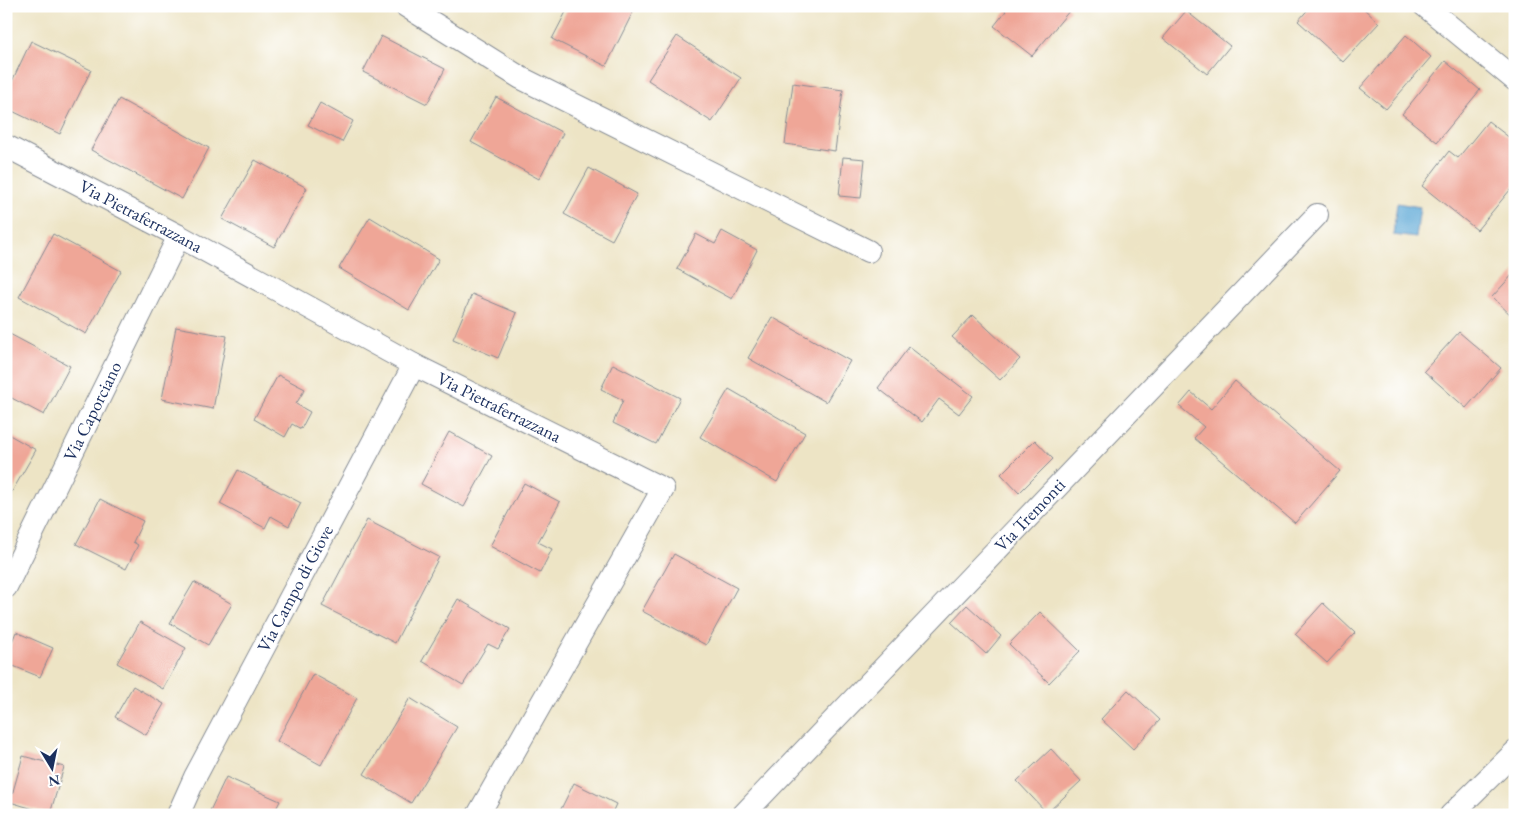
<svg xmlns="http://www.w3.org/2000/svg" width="1521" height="821" viewBox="0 0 1521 821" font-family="'EB Garamond',serif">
<rect width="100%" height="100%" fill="#fff"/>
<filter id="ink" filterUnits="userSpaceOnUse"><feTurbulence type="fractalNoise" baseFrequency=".02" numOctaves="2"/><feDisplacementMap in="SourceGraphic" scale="10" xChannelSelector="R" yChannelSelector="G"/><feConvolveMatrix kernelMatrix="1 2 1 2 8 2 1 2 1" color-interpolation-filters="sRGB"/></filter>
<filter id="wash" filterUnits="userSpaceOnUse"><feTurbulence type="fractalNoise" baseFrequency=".0096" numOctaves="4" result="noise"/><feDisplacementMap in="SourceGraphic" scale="20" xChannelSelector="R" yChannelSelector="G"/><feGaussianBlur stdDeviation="1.12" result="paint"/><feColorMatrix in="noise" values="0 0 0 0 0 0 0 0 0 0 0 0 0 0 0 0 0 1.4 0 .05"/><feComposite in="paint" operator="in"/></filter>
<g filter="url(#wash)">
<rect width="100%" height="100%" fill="#ede4c5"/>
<!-- water -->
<path fill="#5ea9d6" stroke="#3c6c9a" d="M 1397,203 L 1420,207 L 1416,238 L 1393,235 Z"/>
<g id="blocks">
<!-- building -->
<path fill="#efa697" d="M 158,6 L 173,6 L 170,12 Z
M 569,6 L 636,6 L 606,66 L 552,39 Z
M 1000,6 L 1066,6 L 1070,10 L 1032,56 L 994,26 L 1006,11 Z
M 1311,6 L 1361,6 L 1379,23 L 1343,62 L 1298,21 Z
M 1186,11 L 1230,46 L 1207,74 L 1163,38 Z
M 1406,35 L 1431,57 L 1386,109 L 1360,88 Z
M 381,36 L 445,69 L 427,104 L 363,72 Z
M 677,36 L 741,78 L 712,122 L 648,80 Z
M 31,41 L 91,70 L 60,134 L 6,108 L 6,94 Z
M 1445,61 L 1480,90 L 1437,142 L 1402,114 Z
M 793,83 L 843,90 L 835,151 L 785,144 Z
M 496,97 L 563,133 L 539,179 L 471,142 Z
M 119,99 L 209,148 L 182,199 L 91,150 Z
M 320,103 L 353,121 L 342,142 L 308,125 Z
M 1488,121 L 1515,142 L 1515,184 L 1477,230 L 1422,186 L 1449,151 L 1458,158 Z
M 843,157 L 865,159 L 861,198 L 839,196 Z
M 255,160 L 307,188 L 274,247 L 222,219 Z
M 589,168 L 637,194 L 612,240 L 564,214 Z
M 370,217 L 439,259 L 409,310 L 339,268 Z
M 722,231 L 757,250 L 732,299 L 677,269 L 696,234 L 715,244 Z
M 53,234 L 121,271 L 86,334 L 19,297 Z
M 1515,272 L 1515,319 L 1492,297 Z
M 472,294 L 517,313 L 498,358 L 453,339 Z
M 973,315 L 1020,359 L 1000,380 L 952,337 Z
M 772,317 L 850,361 L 826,402 L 748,358 Z
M 176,327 L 227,336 L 213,409 L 162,399 Z
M 6,332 L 70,366 L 44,415 L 6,395 Z
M 1459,332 L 1501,368 L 1466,408 L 1424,371 Z
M 909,347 L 973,396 L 959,414 L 939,399 L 922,422 L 878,388 Z
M 613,364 L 680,398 L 656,444 L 613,423 L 623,400 L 601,389 Z
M 278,375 L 305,389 L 296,404 L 310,412 L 301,429 L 292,424 L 285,437 L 254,419 Z
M 1235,381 L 1340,471 L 1295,523 L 1194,438 L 1204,427 L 1179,406 L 1191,392 L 1211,409 Z
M 729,389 L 805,433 L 777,482 L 700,437 Z
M 449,432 L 492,456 L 464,507 L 421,484 Z
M 6,433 L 36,450 L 6,502 Z
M 1035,440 L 1053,459 L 1019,493 L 1001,474 Z
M 238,470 L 301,503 L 289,526 L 271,516 L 265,528 L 220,504 Z
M 524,483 L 560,502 L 538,542 L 552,549 L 540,573 L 490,546 Z
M 100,499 L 143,521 L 133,542 L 138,545 L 126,569 L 76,544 Z
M 367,520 L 439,557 L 395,643 L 322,606 Z
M 674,554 L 737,588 L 706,645 L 642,611 Z
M 194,582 L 232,604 L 208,645 L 170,623 Z
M 458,599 L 510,629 L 498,649 L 488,644 L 463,685 L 422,661 Z
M 1323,603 L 1355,633 L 1327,663 L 1295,634 Z
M 967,605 L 1001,636 L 986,654 L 951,622 Z
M 1040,612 L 1080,651 L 1049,683 L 1009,644 Z
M 140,622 L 186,648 L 163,689 L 117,663 Z
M 16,632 L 53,648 L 40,677 L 6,663 L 6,656 Z
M 313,674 L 357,698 L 321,765 L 277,741 Z
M 133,686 L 164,704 L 146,735 L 115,717 Z
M 1128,690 L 1160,720 L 1133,749 L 1101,719 Z
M 410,698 L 457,727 L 411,803 L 364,774 Z
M 1051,749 L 1081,781 L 1047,813 L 1017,781 Z
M 23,756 L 64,767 L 50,814 L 10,802 Z
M 226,777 L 280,801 L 273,815 L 208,815 Z
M 574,783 L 616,804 L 611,815 L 558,815 Z"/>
</g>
</g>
<g filter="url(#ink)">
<use href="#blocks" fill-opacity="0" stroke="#848a92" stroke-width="1"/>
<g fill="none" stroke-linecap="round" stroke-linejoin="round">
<defs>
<g id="minor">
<path d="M 406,6 L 521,78 L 868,251"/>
<path d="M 1425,6 L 1515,80"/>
<path id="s1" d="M 6,146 L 179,236 L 414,365 L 663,489 L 478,815"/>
<path id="s2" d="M 6,587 L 179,236"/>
<path id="s3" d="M 178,815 L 195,777 L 414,365"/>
<path id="s4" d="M 743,815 L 1317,215"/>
<path d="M 1451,815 L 1515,752"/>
</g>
</defs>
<!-- minor casing -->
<use href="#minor" stroke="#848a92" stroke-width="24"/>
<!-- minor -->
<use href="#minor" stroke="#fff" stroke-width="22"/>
</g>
</g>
<g text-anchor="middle" stroke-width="5" stroke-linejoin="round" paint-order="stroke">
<!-- street labels -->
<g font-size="18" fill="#1b2f5e" stroke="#fff">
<text dy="6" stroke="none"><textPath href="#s1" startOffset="152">Via Pietraferrazzana</textPath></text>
<text dy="6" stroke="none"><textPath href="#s1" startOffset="558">Via Pietraferrazzana</textPath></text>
<text dy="6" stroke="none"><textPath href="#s2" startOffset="196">Via Caporciano</textPath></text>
<text dy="6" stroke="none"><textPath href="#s4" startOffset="415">Via Tremonti</textPath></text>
<text dy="6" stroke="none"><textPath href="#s3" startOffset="255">Via Campo di Giove</textPath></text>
</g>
</g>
<!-- margin -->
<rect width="1521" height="821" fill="none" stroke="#fff" stroke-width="25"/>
<!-- north arrow -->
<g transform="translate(52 768) rotate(170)" stroke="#ffffff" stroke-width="4" paint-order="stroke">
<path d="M0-4L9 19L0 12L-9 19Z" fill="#1b2f5e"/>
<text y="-8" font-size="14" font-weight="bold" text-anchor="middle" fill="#1b2f5e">N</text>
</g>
</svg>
